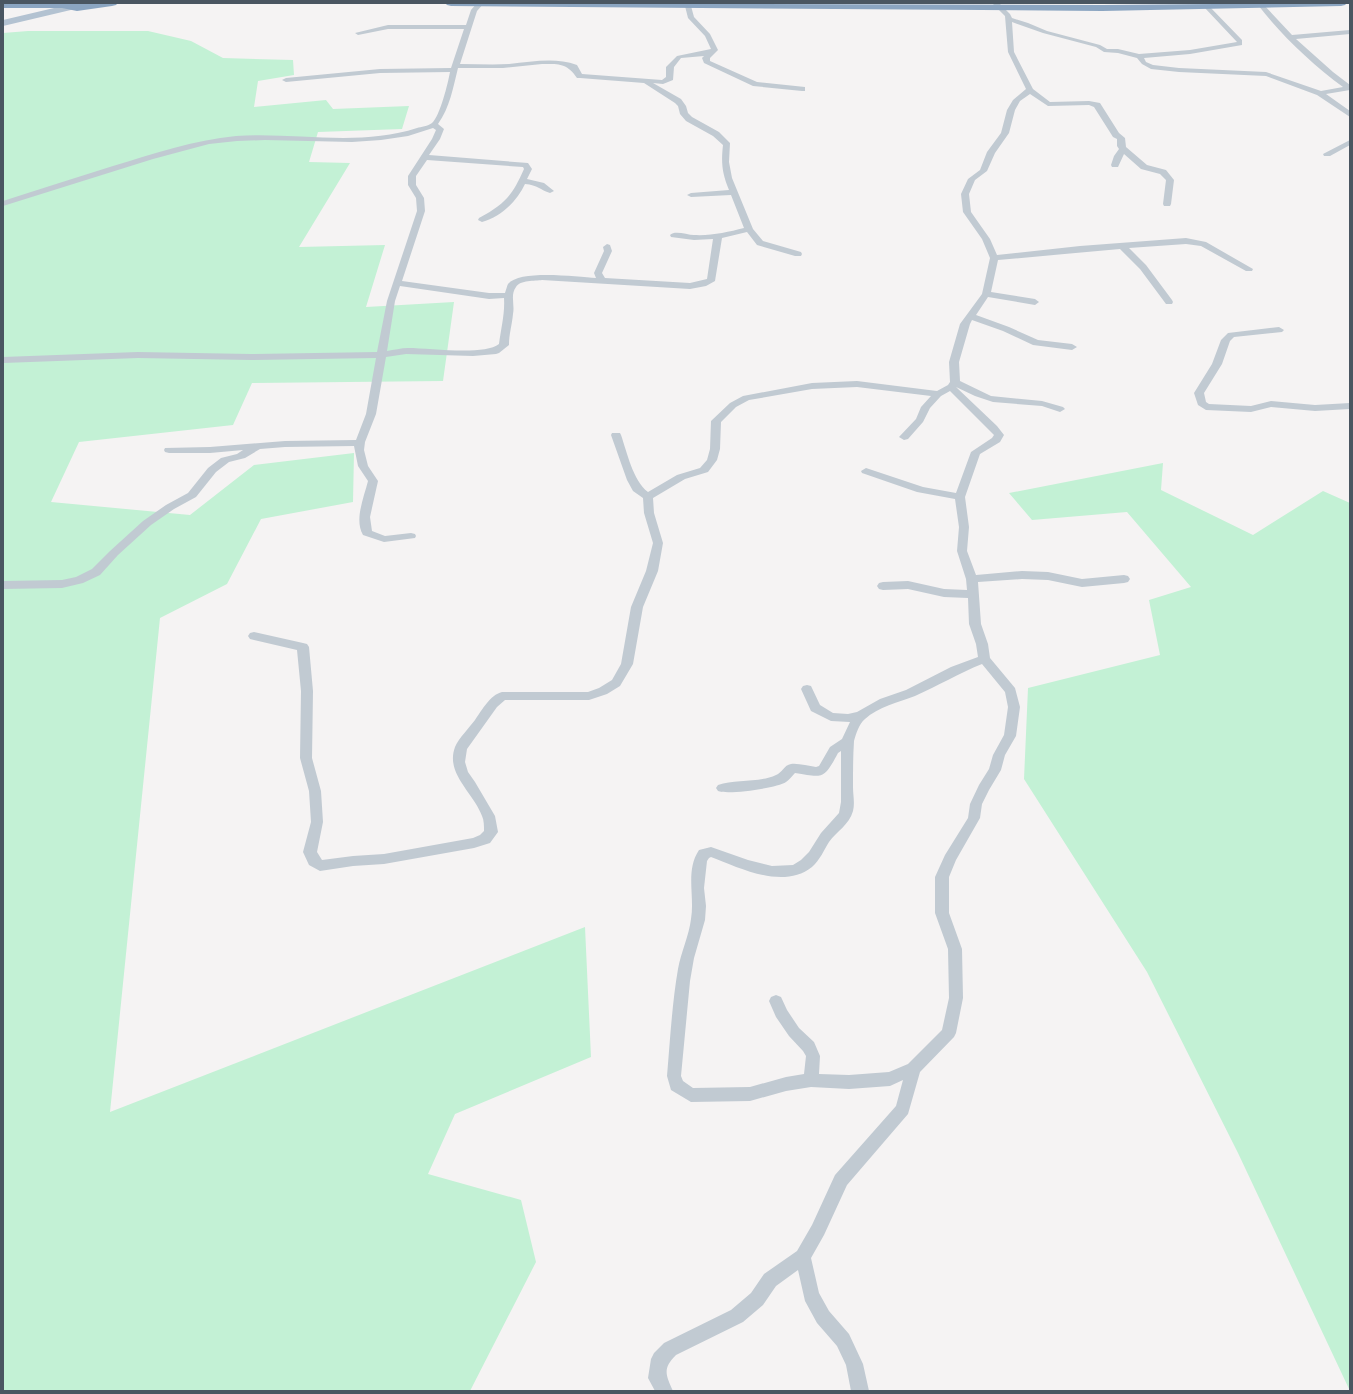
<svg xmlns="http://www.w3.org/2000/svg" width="1353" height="1394" viewBox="0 0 1353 1394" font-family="Manrope,sans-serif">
<rect width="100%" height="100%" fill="#f5f3f3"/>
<!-- green -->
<path fill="#c3f1d5" d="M 28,31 L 148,31 L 191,41 L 223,58 L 293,60 L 294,75 L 258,81 L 254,107 L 326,100 L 333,109 L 409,106 L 402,129 L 318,132 L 309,162 L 350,163 L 299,247 L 385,245 L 366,307 L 454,302 L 443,381 L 252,383 L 233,425 L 79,442 L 51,502 L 190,515 L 254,465 L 354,453 L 353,502 L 261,519 L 227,584 L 160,618 L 110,1112 L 585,927 L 591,1057 L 455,1114 L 428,1174 L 521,1200 L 536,1262 L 470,1391 L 3,1391 L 3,33 Z
M 1163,463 L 1161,490 L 1253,535 L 1323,491 L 1350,503 L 1350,1391 L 1238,1153 L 1147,972 L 1024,779 L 1028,688 L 1160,655 L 1149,600 L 1191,587 L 1127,512 L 1032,520 L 1009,493 Z"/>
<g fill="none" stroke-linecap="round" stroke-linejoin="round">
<!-- street -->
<path fill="#c1cad2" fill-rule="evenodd" d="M 477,3 L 484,3 L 477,11 L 460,64 C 476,64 493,65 509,64 C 533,62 554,57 577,65 L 582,74 L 662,80 L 666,77 L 666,67 L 677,56 L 711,49 L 705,36 L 688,18 L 685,6 L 688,4 L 691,6 L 694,17 L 710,34 L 718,50 L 710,58 L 710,61 L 757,82 L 805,87 L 805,91 L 802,91 L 753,86 L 704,63 L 702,58 L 704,56 L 681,58 L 674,67 L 673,80 L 663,84 L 653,83 L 681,99 L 686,106 L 688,113 L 692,117 L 719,132 L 730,143 L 729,162 L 732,178 L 753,229 L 763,241 L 801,252 L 802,254 L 801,256 L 795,256 L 757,245 L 747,232 L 722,238 L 715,281 L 706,286 L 690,289 L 542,280 C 535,281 520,280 516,287 C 510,295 515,305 513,314 C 512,325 509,334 509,345 L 499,353 L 496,354 L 473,356 L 406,354 L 386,357 L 376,414 L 365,442 L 364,450 L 368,466 L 378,481 L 370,517 L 372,531 L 385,536 L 411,533 L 415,534 L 416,536 L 415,538 L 384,542 L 363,535 C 354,520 364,497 368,481 L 358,466 L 354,446 L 285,447 L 260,449 L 245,458 L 229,462 L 216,472 L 196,497 L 174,509 L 151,525 L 118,555 L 100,575 L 83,583 L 62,588 L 3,589 L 3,581 L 62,580 L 76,577 L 92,569 L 110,551 L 143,521 L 166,505 L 188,493 L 208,468 L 221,458 L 237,454 L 243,450 L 210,453 L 169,453 L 165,452 L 164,450 L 165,448 L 210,447 L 285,441 L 356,440 L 366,414 L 376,358 L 251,360 L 138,358 L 3,363 L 3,357 L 138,352 L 251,354 L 377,352 L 387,301 L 417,211 L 416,198 L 408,185 L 408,176 L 432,139 L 436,130 L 433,128 L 408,136 L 381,140 L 352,142 L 265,140 L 237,141 L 209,144 L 153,159 L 3,206 L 3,201 C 39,189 76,178 113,166 C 153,154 194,140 236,136 C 296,132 359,147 417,128 C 421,127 428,126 432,123 C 440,116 448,83 450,72 L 380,73 L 286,82 L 282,80 L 286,78 L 380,69 L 451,68 L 464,29 L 388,29 L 358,35 L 355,33 L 388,25 L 466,25 L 471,10 ZM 542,64 C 559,64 567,63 577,78 L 580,78 L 644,83 L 675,103 L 678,106 L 680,114 L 686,121 L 713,136 L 723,145 C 721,163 722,173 729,190 L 691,193 L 687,195 L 691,197 L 731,195 L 744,228 C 728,232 711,236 694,235 C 687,235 675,230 670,235 L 671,237 L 694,240 L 713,239 L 707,279 L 690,283 L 605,278 L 602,273 L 612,251 L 610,245 L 607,244 L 603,247 L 604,251 L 594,273 L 596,278 C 578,277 520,269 508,284 C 507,286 506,290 505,293 L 489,293 L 402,281 L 425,211 L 424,198 L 416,185 L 416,176 L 427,160 L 523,167 L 524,169 C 512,196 505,204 479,218 L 478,220 L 482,222 C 501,217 517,201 525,184 C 538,185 540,190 550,193 L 554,191 L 544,183 L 527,179 L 532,169 L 528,163 L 429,155 L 440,139 L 444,129 L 438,124 C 450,107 453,88 458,68 L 503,68 ZM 400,286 L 489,299 L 504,298 C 505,314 501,328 499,344 C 484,356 430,348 408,348 C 401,348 394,350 387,351 L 395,301 Z
M 992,3 L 999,3 L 1010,14 L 1012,18 L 1028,23 L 1047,31 L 1100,45 L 1107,49 L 1118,49 L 1139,54 L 1190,50 L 1237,42 L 1204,7 L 1209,6 L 1242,40 L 1242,45 L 1190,54 L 1144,58 L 1146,62 L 1153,65 L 1179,68 L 1266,72 L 1321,91 L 1343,87 C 1312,64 1282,36 1258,5 L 1263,4 L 1292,35 L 1350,30 L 1350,34 L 1296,39 L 1333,72 L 1350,85 L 1350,90 L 1326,94 L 1350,111 L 1350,117 L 1317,95 L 1266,76 L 1179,72 L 1151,69 L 1142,64 L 1137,58 L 1118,53 L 1104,52 L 1096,47 L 1043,33 L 1012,22 L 1014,52 L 1033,89 L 1050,102 L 1089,101 L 1100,103 L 1119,133 L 1125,138 L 1126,147 L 1147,165 L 1166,170 L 1174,180 L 1171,204 L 1170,206 L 1164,206 L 1163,204 L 1166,180 L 1160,174 L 1141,169 L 1124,154 L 1118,167 L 1112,167 L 1111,165 L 1114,156 L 1119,149 L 1117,146 L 1117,139 L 1113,137 L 1094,107 L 1089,105 L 1048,106 L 1030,94 L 1020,101 L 1015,110 L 1009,133 L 995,153 L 987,171 L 975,180 L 969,194 L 971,212 L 990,239 L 997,255 L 1080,246 L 1186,238 L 1206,242 L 1253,269 L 1252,271 L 1246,271 L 1201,246 L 1186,244 L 1129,248 L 1146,265 L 1172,300 L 1173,302 L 1172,304 L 1166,304 L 1140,269 L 1120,249 L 998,260 L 991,292 L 1035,299 L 1039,302 L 1035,305 L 988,297 L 976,315 L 1009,327 L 1038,340 L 1072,344 L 1077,347 L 1072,350 L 1033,345 L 1003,331 L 972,320 L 970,324 L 959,362 L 960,381 L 991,396 L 1042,401 L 1063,407 L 1065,409 L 1060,412 L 1042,406 L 993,402 L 975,396 L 956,387 L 997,426 L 1004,435 L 1000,442 L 980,454 L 965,497 L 969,527 L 967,551 L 976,575 L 1022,571 L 1048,572 L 1082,579 L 1124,575 L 1128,576 L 1130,579 L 1128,582 L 1124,583 L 1082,587 L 1048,580 L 1022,579 L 978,582 L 981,624 L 988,644 L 990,658 L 1015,688 L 1020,707 L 1016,736 L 1005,755 L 1001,770 L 989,790 L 982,804 L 980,818 L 956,860 L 949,877 L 949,913 L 962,949 L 963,998 L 956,1033 L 954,1037 L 920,1072 L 908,1114 L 847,1185 L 824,1235 L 811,1258 L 819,1293 L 829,1311 L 849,1334 L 863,1364 L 869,1391 L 851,1391 L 846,1365 L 837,1346 L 817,1323 L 805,1301 L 798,1270 L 776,1286 L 763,1305 L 743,1322 L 676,1355 C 662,1369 666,1375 673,1391 L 655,1391 L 648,1378 L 651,1359 L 654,1353 L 664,1343 L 731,1310 L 751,1293 L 764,1274 L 797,1251 L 812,1225 L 835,1175 L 896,1106 L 903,1080 L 890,1086 L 849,1089 L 811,1087 L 786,1091 L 750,1101 L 691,1102 L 671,1090 L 667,1076 C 670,1041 672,1004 678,969 C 681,952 689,936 691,919 C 695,896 685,871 699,850 L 711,847 L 748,860 L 772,866 L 793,865 L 801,860 L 809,852 L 821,833 L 839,813 L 841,802 L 841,751 L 838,753 C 824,779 824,778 795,773 C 792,776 789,780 786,782 C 777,788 728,795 718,791 L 716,788 L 718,785 C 735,779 759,783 776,775 C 782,773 784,765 791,764 C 798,763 808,766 816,767 L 819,766 L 830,747 L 842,739 L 850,722 L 831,721 L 811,711 L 801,689 L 803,686 L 807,685 L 811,686 L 820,705 L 833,713 L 848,714 L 857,712 L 880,699 L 906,690 L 951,667 L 978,657 L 976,644 L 969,624 L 968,598 L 944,597 L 908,589 L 883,590 L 879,589 L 877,586 L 879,583 L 883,582 L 908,581 L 944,589 L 967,590 L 966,579 L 957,551 L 959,527 L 955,499 L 917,492 L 862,473 L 861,471 L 866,468 L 923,487 L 956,493 L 971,452 L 992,438 L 994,435 L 950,391 L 941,396 L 930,408 L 923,422 L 908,439 L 904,440 L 899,437 L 916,419 L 921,407 L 931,396 L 857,387 L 812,389 L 749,400 L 736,407 L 721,422 L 720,449 L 717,460 L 708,472 L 685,479 L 653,498 L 654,513 L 663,543 L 658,571 L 643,607 L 633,664 L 620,686 L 607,694 L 589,700 L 505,700 L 497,707 L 467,749 L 465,762 L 468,772 L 475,782 L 495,816 L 498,832 L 490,843 L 474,848 L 384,864 L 353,866 L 320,871 L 309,865 L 303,852 L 311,822 L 309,791 L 300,758 L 301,691 L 297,650 L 254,640 L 250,639 L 248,636 L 250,633 L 254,632 L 303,643 L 307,644 L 309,647 L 313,691 L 312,758 L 321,791 L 323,822 L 317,852 L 322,860 L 353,856 L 384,854 L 473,838 L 480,835 L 484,831 C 484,826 484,820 482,816 C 474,793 445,774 455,747 C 459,738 469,728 475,720 C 482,710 490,695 502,692 L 588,692 L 599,688 L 612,680 L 621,664 L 631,607 L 646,571 L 653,543 L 644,513 L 643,498 L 633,491 L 627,480 L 611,435 L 612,433 L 620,433 L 621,435 C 627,452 633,481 648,492 L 677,475 L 700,468 L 707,460 L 710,449 L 711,421 L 730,403 L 743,396 L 812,383 L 857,381 L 937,391 L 948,385 L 950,382 L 949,362 L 960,324 L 982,294 L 990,258 L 982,239 L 963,212 L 961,194 L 968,179 L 980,170 L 987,152 L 1001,133 L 1007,110 L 1013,100 L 1026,89 L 1008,52 L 1005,16 ZM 982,664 L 1005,692 L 1008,707 L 1004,735 L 993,755 L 989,769 L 979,785 L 970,804 L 968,818 L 945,855 L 935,877 L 935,913 L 948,949 L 949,998 L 942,1030 L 908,1064 L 889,1072 L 849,1075 L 819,1074 L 820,1056 L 814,1042 L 799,1028 L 787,1010 L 781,997 L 776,995 L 771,997 L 769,1001 L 776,1017 L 789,1036 L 803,1051 L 806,1056 L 804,1074 L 786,1077 L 750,1087 L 693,1088 L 683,1081 L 681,1076 L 690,981 L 694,958 L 705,920 L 706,906 L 704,888 L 707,861 L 709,858 L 711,857 C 740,868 783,890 812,867 C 820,860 824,850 829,842 C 837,831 849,825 853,811 C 855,803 853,795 853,787 C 853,771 853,756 854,741 C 856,734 859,724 865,719 C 878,707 899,702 915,696 C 938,686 959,673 982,664 Z
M 1350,140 L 1350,145 L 1330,156 L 1324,156 L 1323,154 Z
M 1279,327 L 1284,330 L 1282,332 L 1234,337 L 1230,341 L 1222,364 L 1204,393 L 1206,402 L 1209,404 L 1251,406 L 1271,401 L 1315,405 L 1350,403 L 1350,409 L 1315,411 L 1271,407 L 1251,412 L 1206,410 L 1198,405 L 1194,393 L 1212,364 L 1221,340 L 1228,333 Z"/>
<!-- primary -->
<path fill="#b3c2d1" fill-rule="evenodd" d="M 71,4 L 75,5 L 76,7 L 75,9 L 3,26 L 3,20 Z"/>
<!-- highway -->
<path fill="#8ba5c1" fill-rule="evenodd" d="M 3,3 L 118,3 L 116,5 L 112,6 L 77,11 L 62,8 L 3,8 Z
M 445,3 L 1102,5 L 1347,3 L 1345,5 L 1341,6 L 1102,11 L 451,6 L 447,5 Z"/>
</g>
<!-- border -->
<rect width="1353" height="1394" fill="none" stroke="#4a5661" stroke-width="8"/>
</svg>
